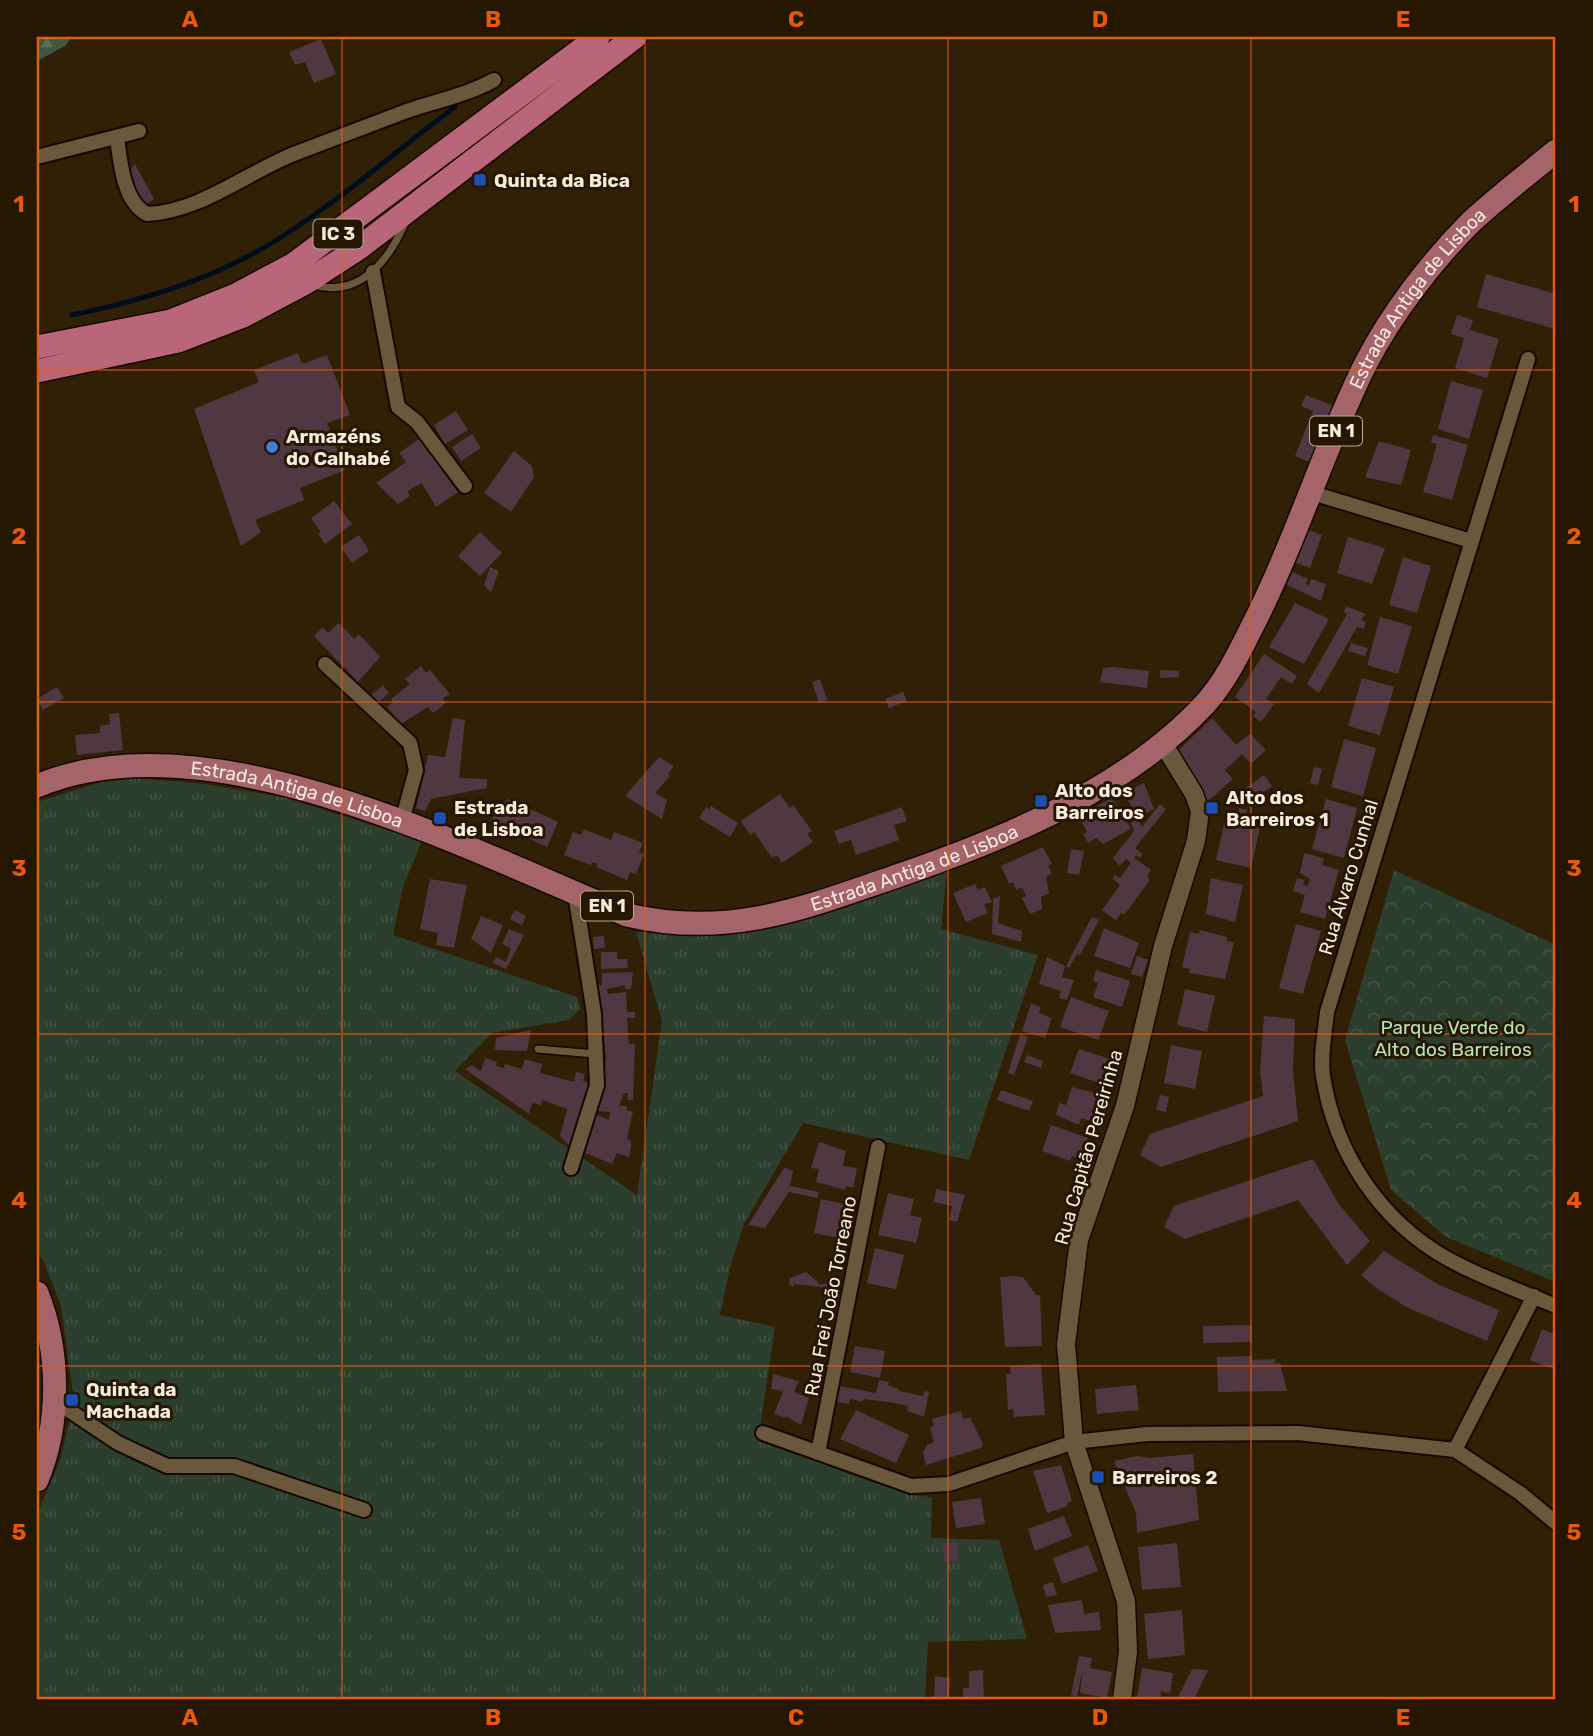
<svg xmlns="http://www.w3.org/2000/svg" width="1593" height="1736" viewBox="0 0 1593 1736" font-family="Rubik,sans-serif">
<defs>
<pattern id="grass-tufts" width="24" height="20" patternUnits="userSpaceOnUse" patternTransform="scale(1.75)"><rect width="24" height="20" fill="#2c3e2e"/><path d="M3 7l-1-3M5 7V3M7 7l1-3M15 17l-1-3M17 17v-4M19 17l1-3" fill="none" stroke="#415142"/></pattern>
<pattern id="forest-firs" width="22" height="20" patternUnits="userSpaceOnUse" patternTransform="scale(1.75)"><rect width="22" height="20" fill="#405542"/><path d="M5 1l3.5 6h-7zM16 11l3.5 6h-7z" fill="#5c6e5d"/></pattern>
<pattern id="park-crowns" width="20" height="18" patternUnits="userSpaceOnUse" patternTransform="scale(1.75)"><rect width="20" height="18" fill="#2c3e2e"/><path d="M2 6a3 3 0 1 1 6 0M12 15a3 3 0 1 1 6 0" fill="none" stroke="#415142"/></pattern>
</defs>
<rect width="100%" height="100%" fill="#302006"/>
<!-- grass -->
<path fill="url(#grass-tufts)" d="M 135,778 L 204,784 L 283,797 L 422,841 L 403,887 L 393,935 L 577,997 L 580,1009 L 569,1020 L 492,1033 L 455,1071 L 637,1195 L 662,1021 L 636,932 L 722,936 L 775,927 L 947,868 L 941,929 L 1038,955 L 969,1160 L 803,1123 L 744,1224 L 730,1268 L 720,1315 L 775,1327 L 758,1441 L 910,1495 L 932,1497 L 931,1538 L 999,1540 L 1027,1639 L 928,1642 L 925,1699 L 37,1699 L 37,1515 L 61,1457 L 74,1401 L 61,1306 L 44,1262 L 37,1252 L 37,802 L 101,782 Z"/>
<!-- forest -->
<path fill="url(#forest-firs)" d="M 37,37 L 72,37 L 65,46 L 37,61 Z"/>
<!-- park -->
<path fill="url(#park-crowns)" d="M 1394,870 L 1556,945 L 1556,1282 L 1446,1237 L 1391,1190 L 1345,1040 Z"/>
<g fill="none" stroke-linecap="round" stroke-linejoin="round">
<!-- stream -->
<path stroke="#000d1c" stroke-width="5" d="M 72,315 C 145,300 217,278 280,238 C 342,199 397,150 455,107"/>
</g>
<!-- building -->
<path fill="#513742" d="M 321,39 L 336,74 L 314,83 L 305,62 L 295,65 L 289,52 Z
M 135,164 L 154,199 L 144,206 L 126,174 Z
M 1486,274 L 1556,294 L 1556,329 L 1477,307 Z
M 1457,315 L 1473,320 L 1470,330 L 1499,339 L 1487,378 L 1455,368 L 1464,338 L 1451,334 Z
M 298,353 L 302,364 L 327,355 L 350,415 L 327,423 L 345,470 L 300,488 L 304,500 L 255,520 L 261,532 L 241,546 L 194,409 L 259,382 L 254,370 Z
M 1451,381 L 1483,390 L 1469,439 L 1438,429 Z
M 1306,395 L 1334,406 L 1310,462 L 1295,456 L 1313,411 L 1301,406 Z
M 456,411 L 468,430 L 445,444 L 434,425 Z
M 472,434 L 481,448 L 461,461 L 452,447 Z
M 1433,435 L 1468,445 L 1452,500 L 1423,492 L 1437,444 L 1431,442 Z
M 423,436 L 448,470 L 444,473 L 458,492 L 436,507 L 422,483 L 407,491 L 410,496 L 398,504 L 376,483 L 406,462 L 399,453 Z
M 1379,441 L 1411,450 L 1401,485 L 1365,477 Z
M 514,451 L 532,466 L 534,477 L 511,512 L 484,493 Z
M 334,501 L 352,524 L 325,544 L 318,534 L 321,532 L 311,518 Z
M 1306,529 L 1322,535 L 1310,568 L 1294,562 Z
M 480,532 L 502,553 L 480,576 L 458,556 Z
M 359,535 L 369,551 L 352,563 L 341,547 Z
M 1348,537 L 1385,548 L 1372,584 L 1337,573 Z
M 1403,557 L 1431,566 L 1417,613 L 1389,605 Z
M 490,567 L 499,571 L 491,592 L 484,585 Z
M 1292,572 L 1308,579 L 1306,584 L 1309,585 L 1311,579 L 1326,584 L 1321,601 L 1287,585 Z
M 1295,603 L 1329,619 L 1304,664 L 1269,647 Z
M 1346,606 L 1366,614 L 1361,620 L 1366,622 L 1364,629 L 1357,627 L 1319,693 L 1307,684 L 1347,614 L 1344,612 Z
M 1380,617 L 1412,626 L 1398,674 L 1367,665 Z
M 339,623 L 354,639 L 359,634 L 380,657 L 358,682 L 314,636 L 323,627 L 328,633 Z
M 1351,643 L 1368,648 L 1365,656 L 1348,651 Z
M 1264,654 L 1297,676 L 1292,684 L 1281,677 L 1266,699 L 1274,704 L 1261,722 L 1253,716 L 1256,712 L 1235,697 Z
M 421,666 L 426,673 L 430,670 L 450,694 L 443,698 L 446,703 L 433,713 L 428,707 L 401,724 L 387,707 L 393,702 L 391,699 L 410,684 L 405,679 Z
M 1113,667 L 1149,671 L 1147,688 L 1100,682 L 1103,668 Z
M 1160,670 L 1179,671 L 1179,677 L 1160,678 Z
M 1362,678 L 1394,687 L 1380,735 L 1348,726 Z
M 820,679 L 827,700 L 819,703 L 812,682 Z
M 383,685 L 389,693 L 376,704 L 369,697 Z
M 57,687 L 64,698 L 43,710 L 37,699 Z
M 903,692 L 907,701 L 889,708 L 885,699 Z
M 119,713 L 123,750 L 77,755 L 75,735 L 100,733 L 100,726 L 110,724 L 109,714 Z
M 453,718 L 465,720 L 459,778 L 487,779 L 487,788 L 431,799 L 425,811 L 416,808 L 428,755 L 445,757 Z
M 1212,718 L 1236,745 L 1250,734 L 1266,750 L 1251,764 L 1242,754 L 1225,770 L 1233,779 L 1208,801 L 1177,752 Z
M 1344,739 L 1376,748 L 1363,796 L 1331,787 Z
M 659,757 L 674,766 L 668,774 L 670,776 L 655,793 L 667,800 L 662,819 L 625,796 Z
M 1314,767 L 1322,769 L 1318,785 L 1310,783 Z
M 1264,775 L 1272,786 L 1257,797 L 1254,793 L 1248,797 L 1243,790 Z
M 1144,783 L 1154,809 L 1144,814 L 1142,809 L 1135,813 L 1124,793 Z
M 780,794 L 790,808 L 793,805 L 812,831 L 807,834 L 813,842 L 782,863 L 777,855 L 772,858 L 754,832 L 750,835 L 741,821 Z
M 1112,798 L 1131,829 L 1103,844 L 1096,838 L 1088,843 L 1083,834 L 1087,832 L 1079,816 Z
M 509,799 L 558,822 L 547,847 L 491,821 L 498,805 Z
M 1326,799 L 1357,808 L 1344,858 L 1312,849 Z
M 1160,804 L 1166,809 L 1135,848 L 1143,854 L 1140,858 L 1136,855 L 1134,858 L 1151,870 L 1147,877 L 1150,880 L 1124,915 L 1121,913 L 1116,920 L 1102,910 L 1120,885 L 1113,879 L 1115,875 L 1120,878 L 1131,863 L 1126,859 L 1120,866 L 1113,858 L 1134,831 L 1131,823 L 1138,819 L 1142,827 Z
M 711,806 L 738,823 L 730,837 L 699,818 L 706,807 L 709,809 Z
M 902,807 L 907,821 L 894,825 L 899,840 L 856,855 L 851,840 L 839,844 L 834,831 Z
M 1239,808 L 1247,810 L 1246,815 L 1262,819 L 1251,868 L 1216,860 L 1227,811 L 1238,813 Z
M 584,829 L 611,840 L 614,832 L 643,843 L 639,852 L 644,854 L 636,874 L 630,872 L 627,880 L 596,867 L 598,864 L 593,862 L 591,865 L 564,855 L 573,832 L 581,835 Z
M 1043,847 L 1052,864 L 1048,866 L 1052,874 L 1046,877 L 1049,893 L 1041,897 L 1042,909 L 1030,914 L 1022,898 L 1026,896 L 1022,887 L 1016,890 L 1013,882 L 1009,884 L 1001,866 Z
M 1071,849 L 1084,851 L 1079,875 L 1067,873 Z
M 1304,853 L 1324,858 L 1322,865 L 1339,870 L 1325,919 L 1300,912 L 1305,895 L 1293,891 L 1297,878 L 1304,880 L 1303,885 L 1308,886 L 1310,879 L 1300,873 Z
M 1211,878 L 1243,885 L 1235,922 L 1206,914 Z
M 430,879 L 467,885 L 454,948 L 436,945 L 438,933 L 420,929 Z
M 975,884 L 978,890 L 985,887 L 992,902 L 984,905 L 988,913 L 966,922 L 953,893 Z
M 1000,896 L 998,923 L 1022,931 L 1021,942 L 992,934 L 993,899 Z
M 515,910 L 526,916 L 522,925 L 510,919 Z
M 481,916 L 503,925 L 491,953 L 471,939 Z
M 1092,917 L 1099,920 L 1080,955 L 1077,954 L 1069,968 L 1066,966 Z
M 1296,924 L 1321,931 L 1303,994 L 1279,988 Z
M 1104,928 L 1139,943 L 1130,968 L 1094,956 Z
M 509,929 L 524,935 L 506,969 L 493,963 L 496,957 L 506,962 L 511,948 L 502,944 Z
M 1200,930 L 1227,937 L 1227,941 L 1234,942 L 1225,979 L 1189,973 L 1190,969 L 1182,967 L 1190,932 L 1199,934 Z
M 604,936 L 605,948 L 594,949 L 593,937 Z
M 601,952 L 617,952 L 617,959 L 627,959 L 628,968 L 601,969 Z
M 1137,956 L 1148,960 L 1142,977 L 1131,974 Z
M 1047,957 L 1065,966 L 1062,977 L 1074,980 L 1067,1000 L 1059,998 L 1061,991 L 1039,984 Z
M 1096,970 L 1130,981 L 1122,1007 L 1093,997 L 1098,983 L 1093,981 Z
M 633,972 L 631,989 L 625,989 L 625,985 L 607,989 L 608,994 L 626,992 L 627,1012 L 635,1012 L 635,1018 L 627,1018 L 629,1044 L 635,1044 L 633,1100 L 627,1100 L 628,1093 L 624,1093 L 619,1106 L 627,1106 L 627,1111 L 633,1111 L 627,1139 L 631,1141 L 631,1147 L 629,1157 L 617,1153 L 612,1164 L 583,1152 L 595,1114 L 609,1120 L 610,1112 L 598,1111 L 600,1102 L 597,1102 L 600,1092 L 603,1092 L 606,1056 L 597,985 L 602,985 L 602,973 Z
M 1185,989 L 1215,996 L 1207,1032 L 1177,1025 Z
M 1071,997 L 1109,1011 L 1098,1040 L 1060,1027 Z
M 1031,1004 L 1041,1007 L 1039,1013 L 1052,1018 L 1045,1038 L 1022,1031 Z
M 1264,1016 L 1295,1019 L 1293,1070 L 1298,1121 L 1161,1167 L 1140,1155 L 1150,1134 L 1263,1096 L 1260,1071 Z
M 531,1030 L 527,1051 L 495,1050 L 496,1038 Z
M 1020,1034 L 1028,1037 L 1014,1075 L 1008,1073 Z
M 1171,1045 L 1202,1051 L 1195,1089 L 1164,1083 Z
M 1079,1049 L 1113,1060 L 1105,1085 L 1070,1073 Z
M 1027,1055 L 1043,1061 L 1041,1068 L 1024,1062 Z
M 485,1058 L 497,1062 L 496,1066 L 504,1068 L 505,1064 L 522,1069 L 525,1059 L 542,1064 L 540,1073 L 574,1082 L 576,1072 L 585,1074 L 583,1081 L 592,1084 L 570,1146 L 560,1136 L 567,1109 L 542,1100 L 541,1105 L 532,1103 L 529,1114 L 465,1069 L 472,1065 L 481,1071 Z
M 1072,1087 L 1102,1095 L 1094,1122 L 1081,1118 L 1079,1125 L 1056,1115 L 1059,1103 L 1066,1105 Z
M 1001,1090 L 1033,1101 L 1029,1111 L 997,1100 Z
M 1160,1095 L 1169,1097 L 1166,1112 L 1156,1110 Z
M 1051,1125 L 1088,1138 L 1080,1159 L 1072,1156 L 1070,1161 L 1042,1151 Z
M 819,1142 L 846,1151 L 843,1166 L 857,1168 L 853,1188 L 846,1186 L 845,1190 L 816,1182 L 819,1169 L 811,1168 Z
M 1313,1159 L 1338,1203 L 1370,1241 L 1347,1265 L 1298,1200 L 1185,1239 L 1164,1227 L 1174,1206 Z
M 784,1168 L 793,1171 L 790,1186 L 819,1192 L 817,1198 L 789,1192 L 765,1228 L 748,1225 Z
M 936,1189 L 965,1195 L 957,1222 L 949,1220 L 952,1206 L 934,1202 Z
M 888,1193 L 914,1199 L 910,1215 L 922,1218 L 916,1243 L 878,1235 Z
M 821,1199 L 849,1205 L 844,1239 L 814,1233 Z
M 875,1248 L 904,1255 L 896,1289 L 867,1283 Z
M 1384,1251 L 1439,1285 L 1499,1310 L 1487,1341 L 1408,1308 L 1375,1287 L 1361,1275 Z
M 806,1272 L 820,1284 L 838,1283 L 836,1295 L 820,1287 L 794,1284 L 793,1287 L 789,1284 L 790,1278 Z
M 1013,1276 L 1023,1277 L 1036,1295 L 1040,1295 L 1042,1346 L 1005,1347 L 1000,1277 Z
M 1252,1325 L 1252,1342 L 1203,1343 L 1203,1326 Z
M 1542,1329 L 1556,1335 L 1556,1370 L 1530,1360 Z
M 855,1346 L 885,1351 L 880,1378 L 850,1372 Z
M 1252,1356 L 1252,1360 L 1275,1359 L 1275,1363 L 1280,1363 L 1287,1391 L 1218,1392 L 1217,1357 Z
M 1041,1364 L 1045,1415 L 1014,1417 L 1013,1409 L 1008,1410 L 1006,1374 L 1011,1374 L 1010,1366 Z
M 773,1374 L 799,1381 L 794,1392 L 809,1398 L 801,1425 L 786,1416 L 785,1418 L 774,1414 L 783,1391 L 771,1389 Z
M 879,1380 L 889,1382 L 888,1385 L 899,1389 L 899,1391 L 923,1396 L 924,1391 L 929,1392 L 924,1417 L 907,1411 L 908,1406 L 889,1402 L 863,1399 L 863,1402 L 850,1399 L 849,1404 L 837,1402 L 840,1386 L 876,1393 Z
M 1136,1385 L 1139,1410 L 1097,1414 L 1095,1389 Z
M 856,1410 L 909,1435 L 896,1463 L 840,1439 Z
M 961,1411 L 963,1419 L 970,1417 L 983,1444 L 981,1448 L 926,1465 L 923,1453 L 927,1445 L 934,1442 L 930,1427 L 934,1426 L 932,1419 Z
M 1193,1454 L 1199,1520 L 1137,1533 L 1136,1513 L 1114,1461 L 1138,1456 L 1149,1458 Z
M 1061,1465 L 1072,1501 L 1067,1503 L 1068,1506 L 1047,1513 L 1033,1471 Z
M 981,1498 L 985,1524 L 956,1528 L 952,1502 Z
M 1064,1516 L 1072,1536 L 1035,1551 L 1028,1529 Z
M 957,1542 L 958,1561 L 944,1561 L 943,1543 Z
M 1177,1543 L 1181,1587 L 1142,1590 L 1138,1547 Z
M 1088,1545 L 1098,1571 L 1062,1584 L 1053,1558 Z
M 1053,1582 L 1057,1595 L 1046,1597 L 1043,1585 Z
M 1082,1600 L 1084,1614 L 1099,1612 L 1101,1630 L 1055,1633 L 1048,1605 Z
M 1182,1610 L 1185,1655 L 1148,1659 L 1144,1614 Z
M 1079,1656 L 1092,1658 L 1090,1668 L 1112,1672 L 1107,1698 L 1080,1693 L 1083,1666 L 1077,1697 L 1071,1695 Z
M 1142,1668 L 1173,1673 L 1170,1693 L 1161,1691 L 1160,1699 L 1137,1699 Z
M 1192,1669 L 1208,1670 L 1194,1699 L 1177,1699 Z
M 983,1670 L 984,1699 L 963,1699 L 963,1688 L 969,1688 L 969,1671 Z
M 935,1676 L 950,1678 L 949,1699 L 934,1699 Z"/>
<g fill="none" stroke-linecap="round" stroke-linejoin="round">
<defs>
<path id="service" d="M 313,285 C 359,298 388,262 405,223
M 538,1049 L 595,1054"/>
<path id="minor" d="M 117,137 C 120,160 123,202 147,214 C 201,212 250,170 299,152 C 334,139 369,125 404,112 C 435,101 465,96 494,80
M 37,157 L 139,131
M 373,272 L 398,407 L 417,422 L 465,486
M 1528,359 L 1327,1012 C 1325,1032 1320,1056 1323,1076 C 1335,1153 1380,1221 1448,1259 C 1482,1278 1521,1291 1556,1306
M 1309,492 L 1471,541
M 325,664 L 410,743 L 416,770 L 402,821
M 571,1168 L 597,1085 L 594,1014 L 575,893
M 55,1401 L 118,1443 L 167,1466 L 234,1466 L 364,1510
M 763,1433 L 911,1486 L 949,1484 L 1074,1442 L 1147,1434 L 1298,1433 L 1455,1450 L 1520,1493 L 1556,1523
M 1455,1450 L 1534,1296
M 818,1453 L 878,1147"/>
<path id="tertiary" d="M 1122,1699 L 1128,1652 L 1126,1601 L 1074,1442 L 1066,1344 L 1079,1240 L 1125,1106 L 1163,946 L 1196,841 L 1200,811 L 1194,794 L 1162,742"/>
<g id="primary">
<path id="s1" d="M 37,786 C 208,714 467,849 627,915 C 729,939 804,908 900,875 C 1007,838 1126,789 1205,704 C 1225,682 1239,653 1252,627 C 1296,541 1323,449 1366,363 C 1392,313 1431,262 1471,222 C 1498,197 1528,174 1556,151"/>
<path d="M 37,1293 C 60,1351 61,1422 37,1480"/>
</g>
<path id="trunk" d="M 37,347 L 171,321 L 236,295 L 294,264 L 598,37
M 37,371 L 178,341 L 243,316 L 305,283 L 359,248 L 635,37"/>
</defs>
<!-- service casing -->
<use href="#service" stroke="#170900" stroke-width="10"/>
<!-- minor casing -->
<use href="#minor" stroke="#170900" stroke-width="18"/>
<!-- tertiary casing -->
<use href="#tertiary" stroke="#170900" stroke-width="21"/>
<!-- primary casing -->
<use href="#primary" stroke="#170900" stroke-width="26"/>
<!-- trunk casing -->
<use href="#trunk" stroke="#170900" stroke-width="26"/>
<!-- service -->
<use href="#service" stroke="#6a583d" stroke-width="7"/>
<!-- minor -->
<use href="#minor" stroke="#6a583d" stroke-width="14"/>
<!-- tertiary -->
<use href="#tertiary" stroke="#6a583d" stroke-width="18"/>
<!-- primary -->
<use href="#primary" stroke="#a5636b" stroke-width="23"/>
<!-- trunk -->
<use href="#trunk" stroke="#b9667a" stroke-width="23"/>
</g>
<!-- grid -->
<path fill="none" stroke="#e8590c" stroke-width="2" stroke-opacity="0.55" d="M 342,37 L 342,1699M 645,37 L 645,1699M 948,37 L 948,1699M 1251,37 L 1251,1699M 37,370 L 1556,370M 37,702 L 1556,702M 37,1034 L 1556,1034M 37,1366 L 1556,1366"/>
<!-- markers -->
<g fill="#1a4fb4" stroke="#261700" stroke-width="2.5">
<rect x="473" y="173" width="14" height="14" rx="3.5"/>
<rect x="1034" y="794" width="14" height="14" rx="3.5"/>
<rect x="1205" y="801" width="14" height="14" rx="3.5"/>
<rect x="433" y="811" width="14" height="14" rx="3.5"/>
<rect x="65" y="1393" width="14" height="14" rx="3.5"/>
<rect x="1091" y="1470" width="14" height="14" rx="3.5"/>
</g>
<circle fill="#3f7fe0" stroke="#261700" stroke-width="2.5" cx="272" cy="447" r="7"/>
<g text-anchor="middle" stroke-width="6" stroke-linejoin="round" paint-order="stroke">
<!-- shield labels -->
<g fill="#261700" stroke="#b8ab9a" stroke-width="2">
<rect x="313.5" y="219.5" width="49" height="29" rx="5"/>
<rect x="1310" y="416.5" width="52" height="29" rx="5"/>
<rect x="581" y="891.5" width="52" height="29" rx="5"/>
</g>
<g font-size="18" font-weight="bold" fill="#f6ebdc">
<text x="338" y="240">IC 3</text>
<text x="1336" y="437">EN 1</text>
<text x="607" y="912">EN 1</text>
</g>
<!-- poi labels -->
<g font-size="19" font-weight="bold" fill="#f6ebdc" stroke="#261700" text-anchor="start">
<text x="494" y="187">Quinta da Bica</text>
<text x="286" y="443">Armazéns<tspan x="286" dy="22">do Calhabé</tspan></text>
<text x="1055" y="797">Alto dos<tspan x="1055" dy="22">Barreiros</tspan></text>
<text x="1226" y="804">Alto dos<tspan x="1226" dy="22">Barreiros 1</tspan></text>
<text x="454" y="814">Estrada<tspan x="454" dy="22">de Lisboa</tspan></text>
<text x="86" y="1396">Quinta da<tspan x="86" dy="22">Machada</tspan></text>
<text x="1112" y="1484">Barreiros 2</text>
</g>
<!-- street labels -->
<g font-size="19" fill="#f6ebdc" stroke="#261700">
<text dy="7" stroke="none"><textPath href="#s1" startOffset="1713">Estrada Antiga de Lisboa</textPath></text>
<text dy="7" stroke="none"><textPath href="#s1" startOffset="266">Estrada Antiga de Lisboa</textPath></text>
<text dy="7" stroke="none"><textPath href="#s1" startOffset="915">Estrada Antiga de Lisboa</textPath></text>
<text transform="translate(1348 877) rotate(-73)" y="7">Rua Álvaro Cunhal</text>
<text transform="translate(1088 1147) rotate(-74)" y="7">Rua Capitão Pereirinha</text>
<text transform="translate(830 1296) rotate(-79)" y="7">Rua Frei João Torreano</text>
</g>
<!-- park labels -->
<g font-size="19" fill="#b6e1b9" stroke="#261700">
<text x="1453" y="1034">Parque Verde do<tspan x="1453" dy="22">Alto dos Barreiros</tspan></text>
</g>
</g>
<!-- border -->
<rect width="1593" height="1736" fill="none" stroke="#261700" stroke-width="77"/>
<rect x="38" y="38" width="1516" height="1660" fill="none" stroke="#e8590c" stroke-width="2.5"/>
<g font-size="23" text-anchor="middle" font-weight="bold" fill="#e8590c">
<text x="190" y="27">A</text>
<text x="493" y="27">B</text>
<text x="796" y="27">C</text>
<text x="1100" y="27">D</text>
<text x="1403" y="27">E</text>
<text x="19" y="212">1</text>
<text x="1574" y="212">1</text>
<text x="19" y="544">2</text>
<text x="1574" y="544">2</text>
<text x="19" y="876">3</text>
<text x="1574" y="876">3</text>
<text x="19" y="1208">4</text>
<text x="1574" y="1208">4</text>
<text x="19" y="1540">5</text>
<text x="1574" y="1540">5</text>
<text x="190" y="1725">A</text>
<text x="493" y="1725">B</text>
<text x="796" y="1725">C</text>
<text x="1100" y="1725">D</text>
<text x="1403" y="1725">E</text>
</g>
</svg>
